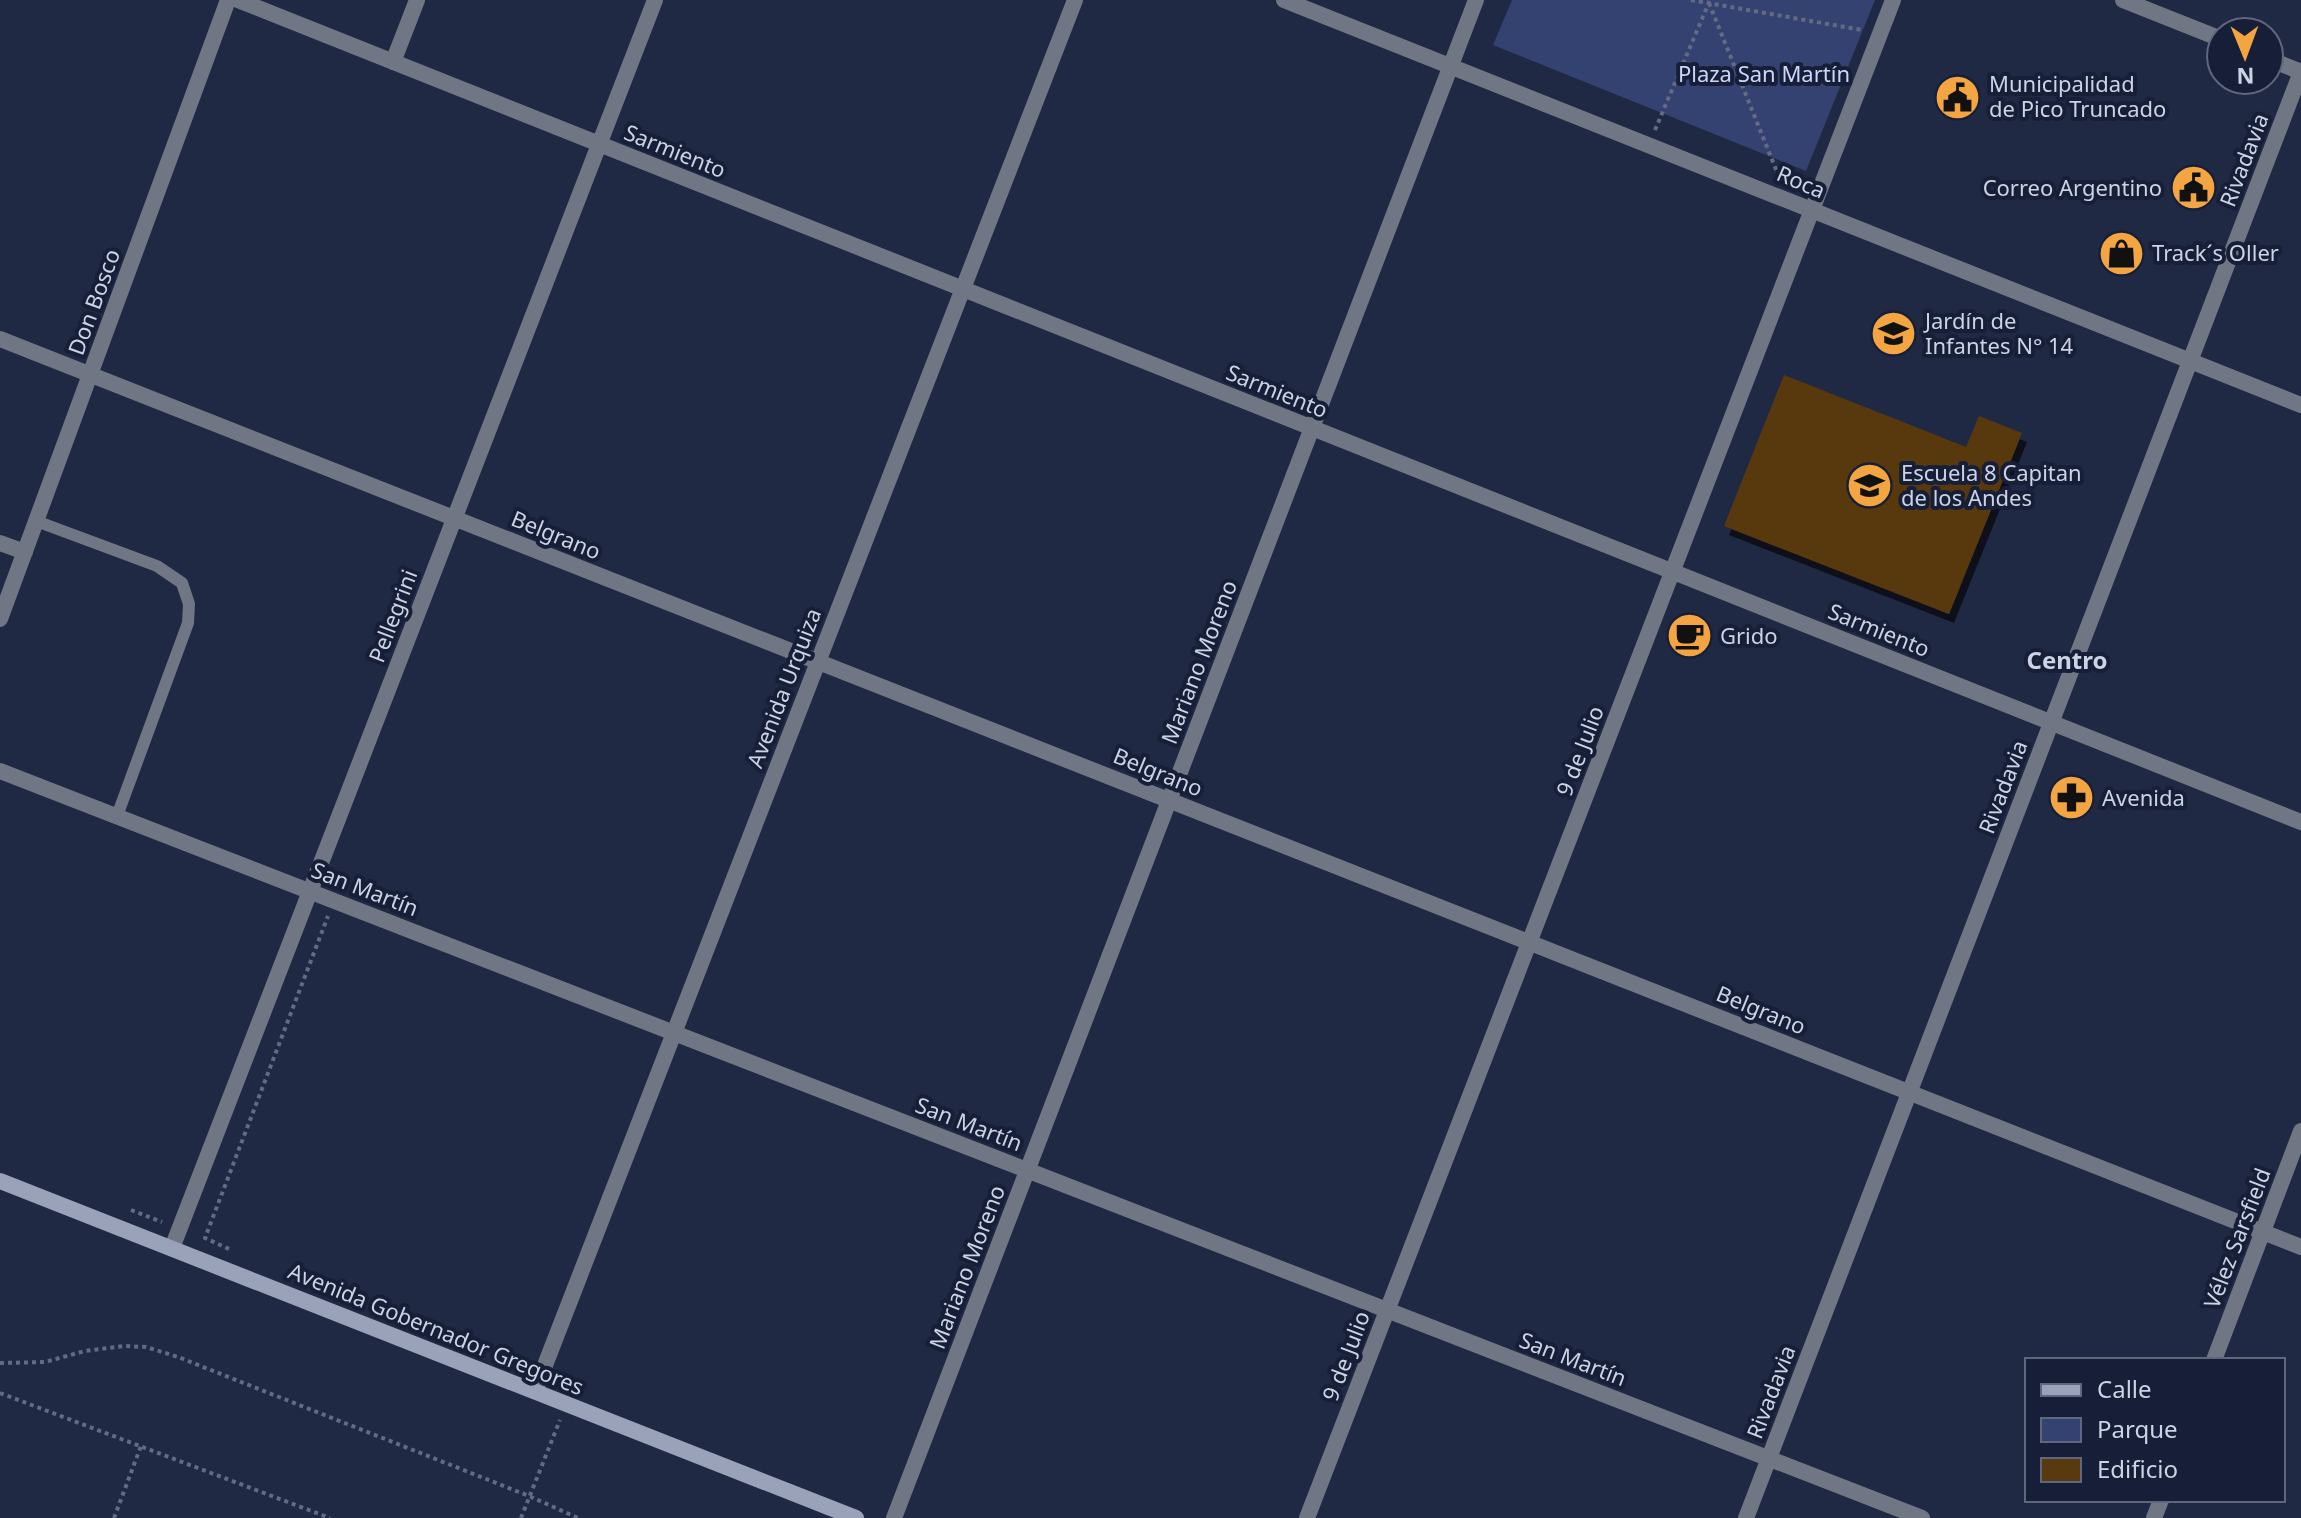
<svg xmlns="http://www.w3.org/2000/svg" width="2301" height="1518" viewBox="0 0 2301 1518" font-family="'Noto Sans',sans-serif">
<defs>
<filter id="shadow"><feDropShadow dx="5" dy="9" stdDeviation="0" flood-color="#0009"/></filter>
</defs>
<rect width="100%" height="100%" fill="#202943"/>
<!-- green -->
<path fill="#334270" d="M 1512,0 L 1875,0 L 1806,171 L 1493,45 Z"/>
<!-- building -->
<path fill="#59390f" filter="url(#shadow)" d="M 1784,375 L 1966,447 L 1979,416 L 2022,433 L 1949,614 L 1724,526 Z"/>
<g fill="none" stroke-linecap="round" stroke-linejoin="round">
<!-- path -->
<path stroke="#626b81" stroke-width="4" stroke-dasharray="4 4" stroke-linecap="butt" d="M 1691,0 L 1862,30
M 1709,3 L 1779,177
M 1655,130 L 1710,0
M 131,1210 L 162,1222
M 229,1249 L 205,1238 L 328,916
M 0,1363 L 45,1362 L 85,1351 L 124,1346 L 146,1347 L 178,1357 L 529,1496 L 578,1518
M 0,1393 L 330,1518
M 114,1518 L 141,1446
M 521,1518 L 560,1420"/>
<!-- service -->
<path stroke="#717684" stroke-width="12" d="M 36,521 L 157,566 L 182,583 L 189,604 L 188,623 L 117,816"/>
<!-- minor -->
<path stroke="#717684" stroke-width="16" d="M 238,0 L 2301,822
M 1284,0 L 2301,405
M 2123,0 L 2221,39
M 2269,59 L 2301,72
M 393,62 L 417,0
M 0,339 L 2301,1247
M 0,543 L 25,552
M 0,619 L 228,0
M 0,771 L 1922,1518
M 172,1248 L 655,0
M 2214,1360 L 2301,1131
M 894,1518 L 1476,0
M 1307,1518 L 1893,0
M 1746,1518 L 2301,72
M 2154,1518 L 2161,1500"/>
<!-- tertiary -->
<path stroke="#717684" stroke-width="16" d="M 535,1391 L 1075,0"/>
<!-- secondary -->
<path stroke="#99a2b8" stroke-width="16" d="M 0,1181 L 856,1518"/>
</g>
<!-- icons -->
<defs>
<symbol id="civic-disc" viewBox="-11 -11 22 22"><circle r="9.5" fill="#f2a541" stroke="#171f38"/><path d="M-.6-6.5H3V-4.5H.6V-3L4-1V1h2V6H-6V1h2V-1L-.6-3ZM-1.2 2.5V6h2.4V2.5Z" fill="#111"/></symbol>
<symbol id="shop-disc" viewBox="-11 -11 22 22"><circle r="9.5" fill="#f2a541" stroke="#171f38"/><path d="M-5-2.5h2.3a2.7 3.5 0 0 1 5.4 0H5L5.5 6h-11ZM-1.5-2.5h3a1.5 2.3 0 0 0-3 0Z" fill="#111"/></symbol>
<symbol id="school-disc" viewBox="-11 -11 22 22"><circle r="9.5" fill="#f2a541" stroke="#171f38"/><path d="M0-5L7-2L0 1L-7-2ZM-4 1L0 2.5L4 1V4Q0 6-4 4Z" fill="#111"/></symbol>
<symbol id="cafe-disc" viewBox="-11 -11 22 22"><circle r="9.5" fill="#f2a541" stroke="#171f38"/><path d="M-5.5-4.5H6V0H3Q3 3.5 0 3.5H-2.5Q-5.5 3.5-5.5 0ZM3-3.2v2h1.7v-2ZM-6 4.5H4V6H-6Z" fill="#111"/></symbol>
<symbol id="pharmacy-disc" viewBox="-11 -11 22 22"><circle r="9.5" fill="#f2a541" stroke="#171f38"/><path d="M-2-6h4v4h4v4h-4v4h-4v-4h-4v-4h4Z" fill="#111"/></symbol>
</defs>
<g fill-rule="evenodd">
<use href="#civic-disc" x="1932" y="72" width="51" height="51"/>
<use href="#civic-disc" x="2168" y="162" width="51" height="51"/>
<use href="#shop-disc" x="2096" y="228" width="51" height="51"/>
<use href="#school-disc" x="1868" y="308" width="51" height="51"/>
<use href="#school-disc" x="1844" y="460" width="51" height="51"/>
<use href="#cafe-disc" x="1664" y="610" width="51" height="51"/>
<use href="#pharmacy-disc" x="2046" y="772" width="51" height="51"/>
</g>
<g text-anchor="middle" stroke-width="8" stroke-linejoin="round" paint-order="stroke">
<!-- park labels -->
<g font-size="22" fill="#cbd7f8" stroke="#171f38">
<text x="1764" y="82">Plaza San Martín</text>
</g>
<!-- poi labels -->
<g font-size="22" fill="#ccd3e4" stroke="#171f38" text-anchor="start">
<text x="1989" y="92">Municipalidad<tspan x="1989" dy="25">de Pico Truncado</tspan></text>
<text x="2162" y="196" text-anchor="end">Correo Argentino</text>
<text x="2152" y="261">Track´s Oller</text>
<text x="1925" y="329">Jardín de<tspan x="1925" dy="25">Infantes N° 14</tspan></text>
<text x="1901" y="481">Escuela 8 Capitan<tspan x="1901" dy="25">de los Andes</tspan></text>
<text x="1720" y="644">Grido</text>
<text x="2102" y="806">Avenida</text>
</g>
<!-- street labels -->
<g font-size="22" fill="#ccd3e4" stroke="#171f38">
<text transform="translate(675 151) rotate(22)" y="8">Sarmiento</text>
<text transform="translate(2244 160) rotate(-69)" y="8">Rivadavia</text>
<text transform="translate(1801 182) rotate(23)" y="8">Roca</text>
<text transform="translate(94 302) rotate(-70)" y="8">Don Bosco</text>
<text transform="translate(1277 391) rotate(22)" y="8">Sarmiento</text>
<text transform="translate(556 535) rotate(22)" y="8">Belgrano</text>
<text transform="translate(393 616) rotate(-69)" y="8">Pellegrini</text>
<text transform="translate(1879 630) rotate(22)" y="8">Sarmiento</text>
<text transform="translate(1199 662) rotate(-69)" y="8">Mariano Moreno</text>
<text transform="translate(784 688) rotate(-69)" y="8">Avenida Urquiza</text>
<text transform="translate(1580 751) rotate(-69)" y="8">9 de Julio</text>
<text transform="translate(1158 772) rotate(22)" y="8">Belgrano</text>
<text transform="translate(2003 787) rotate(-69)" y="8">Rivadavia</text>
<text transform="translate(365 889) rotate(21)" y="8">San Martín</text>
<text transform="translate(1761 1010) rotate(22)" y="8">Belgrano</text>
<text transform="translate(969 1124) rotate(21)" y="8">San Martín</text>
<text transform="translate(2237 1238) rotate(-69)" y="8">Vélez Sarsfield</text>
<text transform="translate(967 1267) rotate(-69)" y="8">Mariano Moreno</text>
<text transform="translate(436 1329) rotate(22)" y="8">Avenida Gobernador Gregores</text>
<text transform="translate(1346 1356) rotate(-69)" y="8">9 de Julio</text>
<text transform="translate(1573 1359) rotate(21)" y="8">San Martín</text>
<text transform="translate(1771 1392) rotate(-69)" y="8">Rivadavia</text>
</g>
<!-- neighbourhood labels -->
<g font-size="24" font-weight="bold" fill="#ccd3e4" stroke="#171f38">
<text x="2067" y="669">Centro</text>
</g>
</g>
<!-- legend -->
<rect x="2025" y="1358" width="260" height="144" fill="#171f38" stroke="#5f677d" stroke-width="2"/>
<rect x="2041" y="1384" width="40" height="12" fill="#99a2b8" stroke="#5f677d" stroke-width="2"/>
<text x="2097" y="1398" font-size="24" fill="#ccd3e4">Calle</text>
<rect x="2041" y="1418" width="40" height="24" fill="#334270" stroke="#5f677d" stroke-width="2"/>
<text x="2097" y="1438" font-size="24" fill="#ccd3e4">Parque</text>
<rect x="2041" y="1458" width="40" height="24" fill="#59390f" stroke="#5f677d" stroke-width="2"/>
<text x="2097" y="1478" font-size="24" fill="#ccd3e4">Edificio</text>
<!-- north arrow -->
<g transform="translate(2245 56) rotate(179)"><circle r="38" fill="#171f38" stroke="#5f677d" stroke-width="2"/>
<path d="M0-6L14 30L0 20L-14 30Z" fill="#f2a541"/>
<text y="-12" font-size="22" font-weight="bold" text-anchor="middle" fill="#ccd3e4">N</text>
</g>
</svg>
